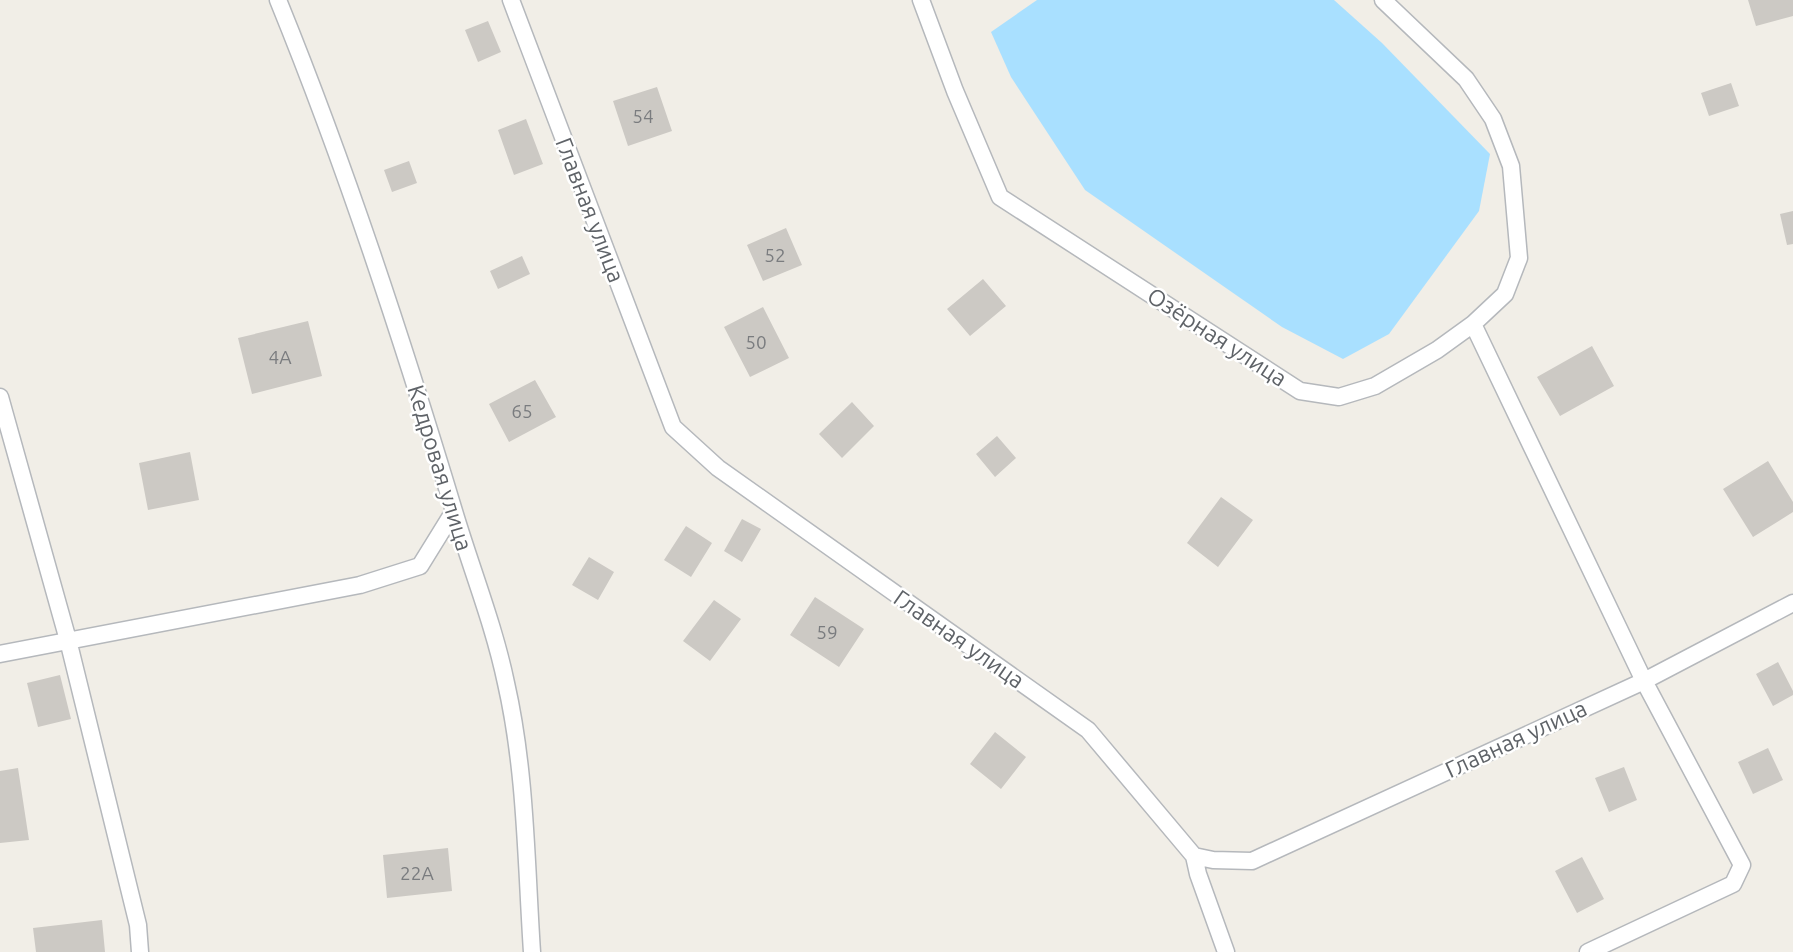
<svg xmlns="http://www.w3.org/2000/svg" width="1793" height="952" viewBox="0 0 1793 952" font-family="Ubuntu,sans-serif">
<rect width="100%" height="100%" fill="#f1eee7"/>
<!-- water -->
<path fill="#a9e0ff" d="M 1037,0 L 1334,0 L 1382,43 L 1490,154 L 1479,211 L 1389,334 L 1343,359 L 1282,327 L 1085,190 L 1011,77 L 991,32 Z"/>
<!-- building -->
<path fill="#ccc9c4" d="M 1748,0 L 1793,0 L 1793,16 L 1756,26 Z
M 488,21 L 501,52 L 478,62 L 465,30 Z
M 1731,83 L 1739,106 L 1709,116 L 1701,93 Z
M 657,87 L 672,131 L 628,146 L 613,101 Z
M 526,119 L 543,164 L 514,175 L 498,130 Z
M 409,161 L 417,183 L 392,192 L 384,170 Z
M 1793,211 L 1793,244 L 1787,245 L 1780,214 Z
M 786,228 L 802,265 L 763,281 L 747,245 Z
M 522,256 L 530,274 L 498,289 L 490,271 Z
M 983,279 L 1006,306 L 970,336 L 947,309 Z
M 763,307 L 789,358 L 750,377 L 724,327 Z
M 308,321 L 322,376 L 252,394 L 238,338 Z
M 1592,346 L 1614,386 L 1560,416 L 1537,377 Z
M 535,380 L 556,417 L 509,442 L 489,404 Z
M 852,402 L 874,426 L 842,458 L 819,434 Z
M 997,436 L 1016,458 L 995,477 L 976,454 Z
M 190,452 L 199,500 L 148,510 L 139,463 Z
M 1768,461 L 1793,502 L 1793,512 L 1753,537 L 1723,489 Z
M 1221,497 L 1253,520 L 1218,567 L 1187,543 Z
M 742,519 L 761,529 L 742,562 L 724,551 Z
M 686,526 L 712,543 L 691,577 L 664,560 Z
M 589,557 L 614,572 L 598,600 L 572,585 Z
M 815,597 L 864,629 L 839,667 L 790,635 Z
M 714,600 L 741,619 L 710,661 L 683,641 Z
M 1778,662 L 1793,691 L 1793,695 L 1773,706 L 1756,674 Z
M 60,675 L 71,719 L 38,727 L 27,683 Z
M 995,732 L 1026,757 L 1001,789 L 970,764 Z
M 1768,748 L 1783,780 L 1753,794 L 1738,762 Z
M 1624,767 L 1637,800 L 1609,812 L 1595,778 Z
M 18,768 L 29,840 L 0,843 L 0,771 Z
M 448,848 L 452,891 L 387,898 L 383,855 Z
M 1582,857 L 1604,899 L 1577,913 L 1555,871 Z
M 102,920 L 105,952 L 36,952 L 33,928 Z"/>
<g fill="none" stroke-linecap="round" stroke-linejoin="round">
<defs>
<path id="lane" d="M 278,0 C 346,167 402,339 454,511 C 471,568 494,625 506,683 C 526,771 526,862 532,952
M 511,0 L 673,427 L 718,468 L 1088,730 L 1194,856 L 1213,860 L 1252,861 L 1644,681 L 1742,865 L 1733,884 L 1588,952
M 921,0 L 955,91 L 1000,197 L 1300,391 L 1339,397 L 1375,386 L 1437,350 L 1473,324 L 1505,294 L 1519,258 L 1511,166 L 1493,119 L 1466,79 L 1383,0
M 1473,324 L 1644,681 L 1793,603
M 0,397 L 68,640 L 138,925 L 140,952
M 0,654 L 360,585 L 420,566 L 454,511
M 1194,856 L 1198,874 L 1226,952"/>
</defs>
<!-- lane casing -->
<use href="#lane" stroke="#b5b8bc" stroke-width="19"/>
<!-- lane -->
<use href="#lane" stroke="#fff" stroke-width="16"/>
</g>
<g text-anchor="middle" stroke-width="5" stroke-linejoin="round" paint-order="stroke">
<!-- number labels -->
<g font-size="19" fill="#7a7c7f">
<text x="643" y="123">54</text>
<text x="775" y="262">52</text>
<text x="756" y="349">50</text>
<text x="280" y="364">4А</text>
<text x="522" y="418">65</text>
<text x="827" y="639">59</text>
<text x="417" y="880">22А</text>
</g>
<!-- street labels -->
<g font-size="23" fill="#5f6368" stroke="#fff">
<text transform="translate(590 210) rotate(69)" y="8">Главная улица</text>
<text transform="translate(1217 337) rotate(33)" y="8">Озёрная улица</text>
<text transform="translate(440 468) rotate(73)" y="8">Кедровая улица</text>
<text transform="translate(959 639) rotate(35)" y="8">Главная улица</text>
<text transform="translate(1516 739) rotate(-25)" y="8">Главная улица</text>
</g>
</g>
</svg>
